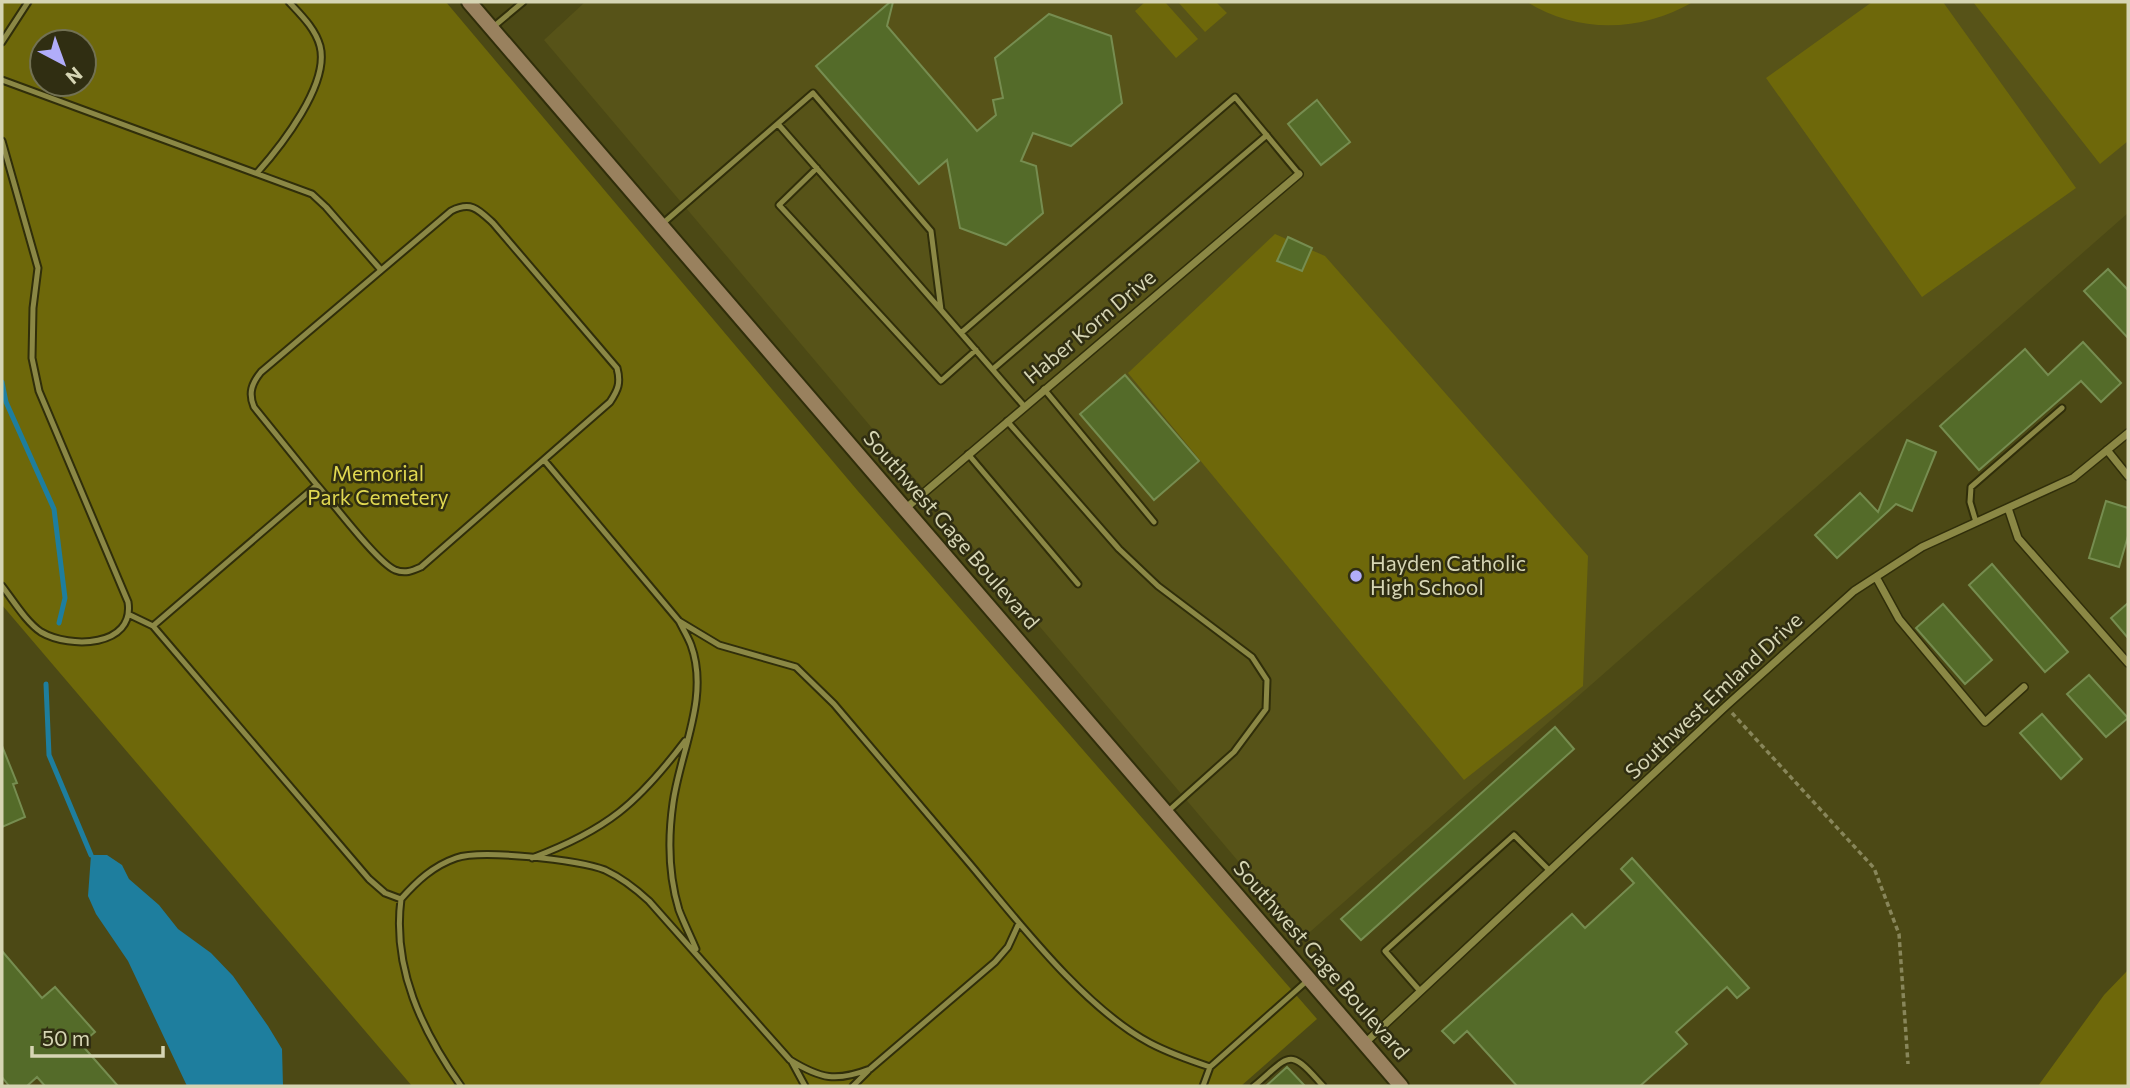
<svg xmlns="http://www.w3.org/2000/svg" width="2130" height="1088" viewBox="0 0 2130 1088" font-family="Commissioner,sans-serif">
<rect width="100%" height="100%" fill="#4c4915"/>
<!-- built -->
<path fill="#575318" d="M 585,2 L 2128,2 L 2128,213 L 1303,938 L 544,40 Z"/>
<!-- green -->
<path fill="#6e680a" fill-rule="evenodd" d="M 2,2 L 446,2 L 857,490 L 1317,1019 L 1241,1086 L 412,1086 L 2,605 ZM 42,42 L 84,42 L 84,84 L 42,84 Z
M 1145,2 L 1165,2 L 1198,39 L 1176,58 L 1135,11 Z
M 1178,2 L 1216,2 L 1227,13 L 1205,32 Z
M 1527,2 L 1693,2 C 1642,32 1578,34 1527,2 Z
M 1872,2 L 1943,2 L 2076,188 L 1922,297 L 1766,78 Z
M 1973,2 L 2128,2 L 2128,141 L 2100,164 Z
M 1275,234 L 1325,256 L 1588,556 L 1583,686 L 1464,780 L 1128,373 Z
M 2128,970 L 2128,1082 L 2126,1086 L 2038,1086 L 2104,995 Z"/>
<!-- water -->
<path fill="#1e7e9e" d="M 91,855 L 107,855 L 122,865 L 129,879 L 159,905 L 178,929 L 211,953 L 233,976 L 268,1026 L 282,1049 L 283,1086 L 187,1086 L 128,961 L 96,914 L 88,896 Z"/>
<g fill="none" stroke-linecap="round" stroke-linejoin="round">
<!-- stream -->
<path stroke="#1e7e9e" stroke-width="5" d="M 2,382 L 6,402 L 54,509 L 65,598 L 59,623
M 46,684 L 49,755 L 91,855"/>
</g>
<!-- building -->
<path fill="#546b29" stroke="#768d50" stroke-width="2" d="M 890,2 L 893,2 L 887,26 L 977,131 L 996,115 L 993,100 L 1003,98 L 995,58 L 1049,14 L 1111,36 L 1122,103 L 1071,146 L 1033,133 L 1021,161 L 1036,166 L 1043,213 L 1006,245 L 960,228 L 947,160 L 919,184 L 816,66 Z
M 1317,100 L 1350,142 L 1321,165 L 1288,124 Z
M 1288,237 L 1312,248 L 1302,271 L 1277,261 Z
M 2108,269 L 2128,290 L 2128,338 L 2084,291 Z
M 2083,342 L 2121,383 L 2101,402 L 2081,381 L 1979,470 L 1940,426 L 2025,349 L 2048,375 Z
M 1125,375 L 1199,461 L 1154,500 L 1080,414 Z
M 1907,440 L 1936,452 L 1912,511 L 1896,504 L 1837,558 L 1815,535 L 1860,493 L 1878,512 Z
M 2106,501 L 2128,508 L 2128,536 L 2119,567 L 2089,558 Z
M 1992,564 L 2068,652 L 2045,672 L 1969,585 Z
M 2128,603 L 2128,638 L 2111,618 Z
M 1943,604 L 1992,660 L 1965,684 L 1916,628 Z
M 2089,675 L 2128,718 L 2106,737 L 2067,694 Z
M 2042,714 L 2082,759 L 2061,779 L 2020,733 Z
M 1555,727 L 1574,749 L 1361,940 L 1341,919 Z
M 2,746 L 17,783 L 13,784 L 25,817 L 2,827 Z
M 1632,858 L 1749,988 L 1737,998 L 1727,987 L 1676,1032 L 1687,1044 L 1640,1086 L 1517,1086 L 1467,1031 L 1454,1043 L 1442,1031 L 1572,914 L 1585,928 L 1634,883 L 1621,869 Z
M 2,951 L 42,998 L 55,987 L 95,1032 L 81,1044 L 118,1086 L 45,1086 L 37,1077 L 27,1086 L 9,1086 L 2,1077 Z
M 1287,1067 L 1305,1086 L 1266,1086 Z"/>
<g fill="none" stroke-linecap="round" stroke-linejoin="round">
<defs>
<path id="lane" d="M 492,28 L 523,2
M 2,42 L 28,2
M 2,80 L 312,194 L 326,207 L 381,270
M 778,124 L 941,310
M 2,141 L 38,268 L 33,308 L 32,358 L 39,391 L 128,602 C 135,647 70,649 41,632 C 26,622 13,600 2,586
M 817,168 L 779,205 L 941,381 L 976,350
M 257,173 C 281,146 330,84 320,46 C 315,28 301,15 289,2
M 661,225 L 813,93 L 931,231 L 941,310 L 1024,406
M 961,333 L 1235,97 L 1299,174
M 993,369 L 1267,135
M 1044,389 L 1154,522
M 1007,421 L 1119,549 L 1158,586 L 1252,657 L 1267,680 L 1266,709 L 1234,752 L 1166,813
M 968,454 L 1078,584
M 544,460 L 679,621 C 683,629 688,637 691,645 C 710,697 680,752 673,803 C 668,838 669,877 679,910 C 684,923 691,937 696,949
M 1976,522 L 1970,502 L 1971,487 L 2062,408
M 130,615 L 153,626 L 317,485 L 254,407 C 248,393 252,383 261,372 L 451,211 C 471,201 478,209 493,223 L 617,368 C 621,383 618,390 610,402 L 421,567 C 412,571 405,574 395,570 C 377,562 333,503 317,485
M 679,621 L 719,645 L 796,667 L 834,704 C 879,757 924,810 969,863 C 1017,920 1084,1008 1150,1043 C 1169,1053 1189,1060 1210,1067 L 1308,980
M 153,626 L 369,879 L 385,893 L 401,899 C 417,881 433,866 456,858 C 481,849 580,860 605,870 C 622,878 635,888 649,901 L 790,1060 C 821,1079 836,1082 870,1069 L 995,962 L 1008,947 L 1019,923
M 532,858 C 607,830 638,803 685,741
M 401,899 C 392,968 422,1031 461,1086
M 1420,991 L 1385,951 L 1514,835 L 1550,871
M 792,1062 L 805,1086
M 853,1086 L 868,1071
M 1203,1086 L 1210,1067
M 1254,1086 C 1291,1055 1288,1046 1323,1086"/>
<path id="street" d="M 2107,450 L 2128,476
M 2008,508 L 2018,538 L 2128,663
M 905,509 L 1299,174
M 1876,577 L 1899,619 L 1985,722 L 2024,687
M 1365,1043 L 1726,706 L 1854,591 L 1922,547 L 2073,478 L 2128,433"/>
<path id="secondary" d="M 469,2 L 1401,1086"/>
</defs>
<!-- lane casing -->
<use href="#lane" stroke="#302e0a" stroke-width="9"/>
<!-- street casing -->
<use href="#street" stroke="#302e0a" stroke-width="10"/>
<!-- secondary casing -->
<use href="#secondary" stroke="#302e0a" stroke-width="18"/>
<!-- path -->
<path stroke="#88865a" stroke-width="3.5" stroke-dasharray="5 3.5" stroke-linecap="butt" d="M 1732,713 L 1874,868 L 1899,934 L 1908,1064"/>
<!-- lane -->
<use href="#lane" stroke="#8b8845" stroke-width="5"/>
<!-- street -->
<use href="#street" stroke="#8b8845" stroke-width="7"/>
<!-- secondary -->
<use href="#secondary" stroke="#99815e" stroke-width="14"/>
</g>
<!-- markers -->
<circle fill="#b1adfa" stroke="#302e12" stroke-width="2.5" cx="1356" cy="576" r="7"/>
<g text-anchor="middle" stroke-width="5" stroke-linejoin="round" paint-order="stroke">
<!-- street labels -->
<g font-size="21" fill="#d6d5b4" stroke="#302e12">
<text transform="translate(1090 327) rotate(-40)" y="7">Haber Korn Drive</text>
<text transform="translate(951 530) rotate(49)" y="7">Southwest Gage Boulevard</text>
<text transform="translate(1714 696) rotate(-43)" y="7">Southwest Emland Drive</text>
<text transform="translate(1321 960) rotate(49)" y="7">Southwest Gage Boulevard</text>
</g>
<!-- park labels -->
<g font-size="21" fill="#e1d951" stroke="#302e12">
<text x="378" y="481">Memorial<tspan x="378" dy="24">Park Cemetery</tspan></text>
</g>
<!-- poi labels -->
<g font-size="21" fill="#d6d5b4" stroke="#302e12" text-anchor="start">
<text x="1370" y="571">Hayden Catholic<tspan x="1370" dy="24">High School</tspan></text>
</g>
</g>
<!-- border -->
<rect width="2130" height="1088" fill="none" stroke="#d6d5b4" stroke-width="7"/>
<!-- north arrow -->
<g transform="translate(63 63) rotate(139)"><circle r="33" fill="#302e12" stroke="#727153" stroke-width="2"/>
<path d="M0-5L12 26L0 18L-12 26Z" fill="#b1adfa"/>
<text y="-10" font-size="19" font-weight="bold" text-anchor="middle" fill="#d6d5b4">N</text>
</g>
<!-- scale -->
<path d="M32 1046v10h131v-10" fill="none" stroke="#d6d5b4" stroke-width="3.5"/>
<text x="42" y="1046" font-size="21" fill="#d6d5b4" stroke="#302e12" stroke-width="5" paint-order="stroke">50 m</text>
</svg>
